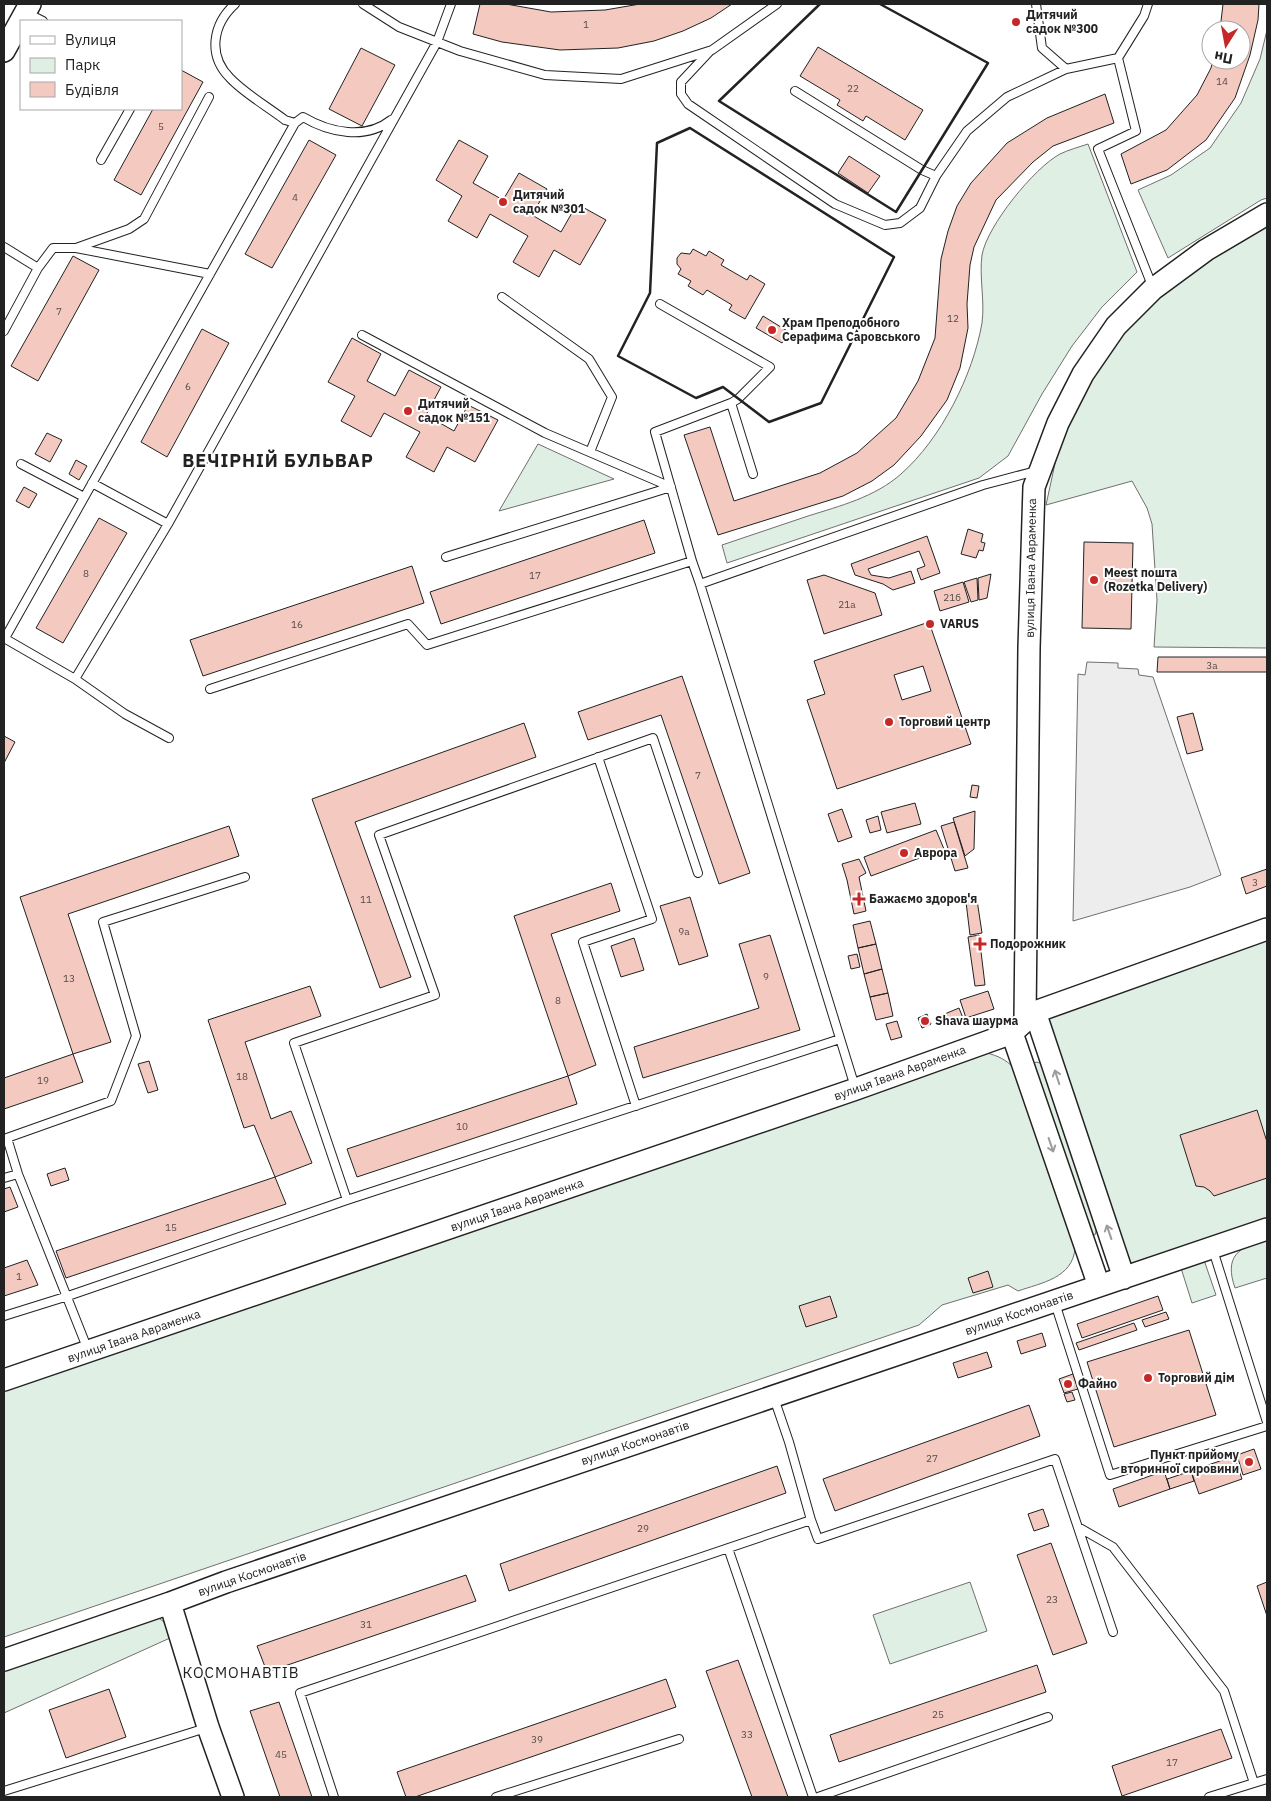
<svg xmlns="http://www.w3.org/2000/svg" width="1271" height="1801" viewBox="0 0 1271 1801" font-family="'IBM Plex Sans',sans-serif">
<rect width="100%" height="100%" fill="#fff"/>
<!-- green -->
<path fill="#e0efe3" stroke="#6f6f6f" d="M 1267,30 L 1267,198 L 1261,200 L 1168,258 L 1138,190 L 1171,175 L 1210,148 L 1241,103 L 1260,59 Z
M 1088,144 L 1137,272 L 1102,307 L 1072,346 L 1042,394 L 1008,456 L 979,478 L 727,563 L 722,545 C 751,535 779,526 808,516 C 840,506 875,497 901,474 C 941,439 973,375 982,323 C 985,300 979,277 982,255 C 987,226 1034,168 1060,154 C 1068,150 1079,147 1088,144 Z
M 1267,219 L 1267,648 L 1154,647 L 1157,600 L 1152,524 L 1147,508 L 1132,481 L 1046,505 L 1056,459 L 1067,419 L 1091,372 L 1158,291 Z
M 538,444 L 614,479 L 499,511 Z
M 1267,929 L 1267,1229 L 1124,1278 L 1035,1012 Z
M 987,1053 C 998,1056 1005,1059 1014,1068 L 1072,1232 C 1073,1237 1075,1243 1075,1248 C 1073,1278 1041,1283 1018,1291 L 1008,1285 L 942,1305 L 919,1325 L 4,1637 L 4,1385 Z
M 1036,1062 L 1040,1063 L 1043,1066 L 1097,1227 L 1095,1235 L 1090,1234 L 1032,1065 Z
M 1267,1238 L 1267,1278 L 1235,1288 C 1224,1256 1238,1248 1267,1238 Z
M 1204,1260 L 1216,1295 L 1192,1303 L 1181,1268 Z
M 970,1582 L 987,1631 L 890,1664 L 873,1615 Z
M 156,1616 L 164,1622 L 170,1638 L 4,1713 L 4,1663 Z"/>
<!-- parking -->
<path fill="#ededed" stroke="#6f6f6f" d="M 1087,662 L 1118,663 L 1118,668 L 1138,669 L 1139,675 L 1153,677 L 1221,875 L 1190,887 L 1073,921 L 1078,674 L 1085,675 Z"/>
<!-- building -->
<path fill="#f3c9c0" stroke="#222" fill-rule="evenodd" d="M 480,4 L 506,4 L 551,12 L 605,10 L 640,4 L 732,4 L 711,18 L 683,31 L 654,41 L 618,48 L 560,50 L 502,42 L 473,34 Z
M 1223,4 L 1259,4 L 1258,20 L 1250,55 L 1235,98 L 1206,140 L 1167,170 L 1131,184 L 1121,154 L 1166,130 L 1197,95 L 1211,68 L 1213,60 L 1241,60 L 1241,30 L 1220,30 Z
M 818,47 L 923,110 L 905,140 L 866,116 L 863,121 L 837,105 L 840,100 L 800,76 Z
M 361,48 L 395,65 L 362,126 L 329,109 Z
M 181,70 L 203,82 L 141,195 L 114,180 L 153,109 L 181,109 Z
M 1105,94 L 1114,123 L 1053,146 L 1033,162 L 996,200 L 974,247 L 970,265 L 967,304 L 968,328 L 960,368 L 947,400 L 921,436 L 894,465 L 872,481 L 843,496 L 718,535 L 684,435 L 710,427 L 734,501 L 820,473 L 857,453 L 896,418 L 918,381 L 935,338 L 941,259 L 948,231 L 957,206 L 971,183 L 1007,143 L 1047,118 Z
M 309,140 L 336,155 L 272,268 L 245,254 Z
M 459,140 L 488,156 L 473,183 L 503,200 L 519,173 L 547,189 L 532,215 L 561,232 L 577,204 L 606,220 L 580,265 L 554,250 L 539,277 L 513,262 L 528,236 L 490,214 L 477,238 L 448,221 L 462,196 L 436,180 Z
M 849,156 L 880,176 L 868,193 L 838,173 Z
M 693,249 L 706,256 L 709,251 L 724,260 L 721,265 L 747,280 L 750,275 L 765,284 L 745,319 L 729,310 L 732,305 L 707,290 L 703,295 L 688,286 L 691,281 L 678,274 L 681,269 L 677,264 L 677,258 L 681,253 L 690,254 Z
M 73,256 L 99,270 L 38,381 L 11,366 Z
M 763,316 L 789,332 L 782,343 L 756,328 Z
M 202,329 L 229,343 L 167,457 L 141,442 Z
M 352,338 L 381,354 L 367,381 L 395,396 L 409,370 L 441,387 L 426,415 L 454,431 L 468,405 L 498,420 L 475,462 L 447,447 L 434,472 L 406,457 L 420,432 L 384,413 L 371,437 L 341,421 L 355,396 L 328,382 Z
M 47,433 L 62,440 L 50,462 L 35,454 Z
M 76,460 L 87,466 L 79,480 L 69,474 Z
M 24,487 L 37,494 L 29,508 L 16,501 Z
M 99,518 L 127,533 L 63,643 L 36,628 Z
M 644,520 L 655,553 L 441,624 L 430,592 Z
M 968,529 L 983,534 L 981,542 L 985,543 L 983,551 L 979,550 L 976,558 L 961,554 Z
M 927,536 L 940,573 L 921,580 L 917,569 L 925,566 L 919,551 L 868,569 L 871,575 L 889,578 L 911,571 L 915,583 L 893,590 L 883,584 L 855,575 L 851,564 Z
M 1084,542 L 1133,543 L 1131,629 L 1082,628 Z
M 412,566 L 424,603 L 203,676 L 190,640 Z
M 991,574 L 987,598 L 979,600 L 978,578 Z
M 824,575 L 875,593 L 882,615 L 824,634 L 807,580 Z
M 977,578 L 978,600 L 971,602 L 964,582 Z
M 963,582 L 969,602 L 940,611 L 934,591 Z
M 929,622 L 971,744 L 837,789 L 807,700 L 825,694 L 814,661 ZM 923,666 L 931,691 L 902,700 L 894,675 Z
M 1158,657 L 1267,657 L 1267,672 L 1157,672 Z
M 682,676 L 750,873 L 719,884 L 661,715 L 588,740 L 578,712 Z
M 1193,713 L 1203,750 L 1187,754 L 1177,717 Z
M 524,723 L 536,757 L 355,822 L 411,977 L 380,988 L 312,799 Z
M 4,736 L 15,742 L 4,763 Z
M 972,785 L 979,786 L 977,798 L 970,797 Z
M 915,803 L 921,824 L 887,833 L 881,812 Z
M 842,809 L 852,837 L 838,842 L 828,814 Z
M 975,811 L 974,849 L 965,856 L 953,818 Z
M 878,816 L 881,830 L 870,833 L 866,820 Z
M 954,822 L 968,868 L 955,871 L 941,826 Z
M 229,826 L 239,856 L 68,914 L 111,1042 L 73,1054 L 20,897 Z
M 936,830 L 944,849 L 871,876 L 864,857 Z
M 859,859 L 866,873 L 859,877 L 866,911 L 854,914 L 847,880 L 842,864 Z
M 1267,869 L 1267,886 L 1246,894 L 1241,878 Z
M 611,883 L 620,911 L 551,934 L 596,1065 L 568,1076 L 514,916 Z
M 690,897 L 708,956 L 679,965 L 660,906 Z
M 977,900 L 982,933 L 970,935 L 966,902 Z
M 870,921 L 876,944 L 858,948 L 853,925 Z
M 770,935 L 800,1030 L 643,1078 L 634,1047 L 759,1008 L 739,944 Z
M 979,935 L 985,985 L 975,986 L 968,937 Z
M 634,938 L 644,970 L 621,977 L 611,946 Z
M 876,944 L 882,969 L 864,974 L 858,948 Z
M 857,954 L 860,967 L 851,969 L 848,956 Z
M 882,969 L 888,993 L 870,997 L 864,974 Z
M 310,986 L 321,1016 L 245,1042 L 271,1119 L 291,1111 L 312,1163 L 275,1177 L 254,1125 L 244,1128 L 208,1020 Z
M 988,991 L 994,1009 L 966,1018 L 960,1000 Z
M 888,993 L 893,1016 L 876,1020 L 870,997 Z
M 959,1008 L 963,1018 L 944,1025 L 940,1016 Z
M 927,1014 L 931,1024 L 922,1028 L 918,1018 Z
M 897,1021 L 902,1037 L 891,1040 L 886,1024 Z
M 73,1054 L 83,1082 L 4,1109 L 4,1078 Z
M 149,1061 L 158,1090 L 148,1093 L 138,1064 Z
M 568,1076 L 577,1104 L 357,1177 L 347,1149 Z
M 1257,1110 L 1267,1142 L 1267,1178 L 1214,1196 L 1210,1191 L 1204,1187 L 1196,1186 L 1180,1135 Z
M 65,1168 L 69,1180 L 51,1186 L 47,1174 Z
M 275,1177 L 286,1204 L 66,1278 L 56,1251 Z
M 10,1187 L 18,1207 L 4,1212 L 4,1189 Z
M 27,1260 L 38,1285 L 4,1296 L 4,1268 Z
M 988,1271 L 993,1287 L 973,1293 L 968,1278 Z
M 830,1296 L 837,1317 L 806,1327 L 799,1306 Z
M 1158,1296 L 1163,1310 L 1082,1338 L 1077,1324 Z
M 1166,1312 L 1169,1319 L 1145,1327 L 1142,1320 Z
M 1134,1323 L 1137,1330 L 1079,1350 L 1076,1343 Z
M 1189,1330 L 1216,1415 L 1114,1447 L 1087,1362 Z
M 1042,1333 L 1046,1346 L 1021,1354 L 1017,1341 Z
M 987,1352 L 992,1367 L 958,1378 L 953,1363 Z
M 1073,1374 L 1078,1389 L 1064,1393 L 1059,1379 Z
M 1072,1392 L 1075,1400 L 1067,1402 L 1064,1394 Z
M 1029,1405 L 1040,1436 L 835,1511 L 823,1479 Z
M 1254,1449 L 1261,1469 L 1243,1475 L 1237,1455 Z
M 1234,1456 L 1242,1479 L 1199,1494 L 1191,1471 Z
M 777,1466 L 786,1493 L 509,1591 L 500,1564 Z
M 1164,1471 L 1170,1489 L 1119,1507 L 1113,1489 Z
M 1191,1471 L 1194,1481 L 1170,1489 L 1167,1479 Z
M 1043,1509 L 1049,1526 L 1034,1531 L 1028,1514 Z
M 1051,1543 L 1087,1643 L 1053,1655 L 1017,1555 Z
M 466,1575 L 476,1601 L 267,1672 L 257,1646 Z
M 1267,1582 L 1267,1616 L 1257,1586 Z
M 738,1660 L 788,1797 L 752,1797 L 706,1671 Z
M 1037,1665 L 1046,1692 L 839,1762 L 830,1735 Z
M 666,1679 L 676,1707 L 415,1797 L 406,1797 L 397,1772 Z
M 109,1689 L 126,1737 L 66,1758 L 49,1710 Z
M 279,1702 L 312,1797 L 280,1797 L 250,1711 Z
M 1221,1729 L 1232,1758 L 1122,1796 L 1112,1766 Z"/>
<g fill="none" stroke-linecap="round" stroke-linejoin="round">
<defs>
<path id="lane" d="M 235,4 C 213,24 207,55 230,78 C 244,93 268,107 285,120 L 295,123 L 303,117 C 330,133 366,140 391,120
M 363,4 L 399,27 L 460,51 L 545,75 L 621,79 L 712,50 L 777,4
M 1036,4 L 1042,48 L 1066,69
M 27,13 L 43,21
M 710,51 L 681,82 L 681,94 L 688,104 L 835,204 L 885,225 L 900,223 L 920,208 L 936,176
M 1118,58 L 1144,16 L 1148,4
M 795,91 L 922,170 L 936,176 L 967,131 L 1007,97 L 1066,69 L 1118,58 L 1136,131 L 1098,149 L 1153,288
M 101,160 L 130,109
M 4,247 L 38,268 L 4,331
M 76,248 L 129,229 L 144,219 L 209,97
M 38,268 L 53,248 L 76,248 L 210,274
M 502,297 L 589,359 L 612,397 L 590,452
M 660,304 L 770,367 L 738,399 L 731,403
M 362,335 L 545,433 L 671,487 L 446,557
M 21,464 L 84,497
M 92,483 L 168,524 L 437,42 L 451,4
M 692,561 L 655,432 L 731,403 L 753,474
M 700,584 L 855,1087
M 4,638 L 75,679 L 168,524
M 5,638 L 295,123
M 75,679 L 125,714 L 169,738
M 210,689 L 408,624 L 427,645 L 692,561 L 700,584 L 983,485 L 1036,471
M 598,757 L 652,919 L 583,942 L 636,1106
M 7,1138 L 18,1174 L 88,1350
M 4,1139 L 111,1101 L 136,1036 L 103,922 L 245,877
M 4,1178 L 18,1174
M 347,1200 L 294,1043 L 435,995 L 379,835 L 653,738 L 698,873
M 1213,1250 L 1267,1422
M 1055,1303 L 1110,1475 L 1267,1426
M 4,1316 L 68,1296 L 347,1200 L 840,1039
M 811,1520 L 818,1539 L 1055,1459 L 1113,1632
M 1078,1527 L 1113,1547 L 1224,1691 L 1254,1783 L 1267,1779
M 728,1548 L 813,1797
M 4,1791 L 206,1728
M 334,1797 L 300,1693 L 811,1520 L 789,1442 L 774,1398
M 496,1797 L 679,1739
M 818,1797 L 1048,1717
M 1209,1797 L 1254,1783"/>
<path id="secondary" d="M 4,51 L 30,4
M 1035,1012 L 1124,1278
M 1025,1020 L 1029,648 L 1034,487 L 1058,423 L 1083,374 L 1116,326 L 1153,289 L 1206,250 L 1267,214
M 1012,1033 L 1099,1286
M 4,1380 L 856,1089 L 1012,1033 L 1035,1012 L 1267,929
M 170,1603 L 208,1727 L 233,1797
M 4,1660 L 170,1603 L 226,1582 L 1267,1229"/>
</defs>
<!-- lane casing -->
<use href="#lane" stroke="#222" stroke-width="10"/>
<!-- secondary casing -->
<use href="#secondary" stroke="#222" stroke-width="24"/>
<!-- lane -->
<use href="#lane" stroke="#fff" stroke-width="8"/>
<!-- secondary -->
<use href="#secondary" stroke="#fff" stroke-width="21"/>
<!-- wall -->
<path stroke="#222" stroke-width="2.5" d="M 820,4 L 719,101 L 896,212 L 988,63 L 880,4
M 690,128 L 894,257 L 821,403 L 769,422 L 723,387 L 696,398 L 618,356 L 650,293 L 657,143 Z"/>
</g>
<!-- one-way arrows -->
<defs><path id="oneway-shaft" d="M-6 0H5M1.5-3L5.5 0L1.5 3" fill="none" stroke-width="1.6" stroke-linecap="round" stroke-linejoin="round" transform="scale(1.25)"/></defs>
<g stroke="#9c9c9c">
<use href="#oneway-shaft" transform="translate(1057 1077) rotate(-108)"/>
<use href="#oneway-shaft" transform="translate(1051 1145) rotate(71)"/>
<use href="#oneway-shaft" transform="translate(1109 1232) rotate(-109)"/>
</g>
<!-- markers -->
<g fill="#c62828" stroke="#fff" stroke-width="2">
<circle cx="1016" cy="22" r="5"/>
<circle cx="503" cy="202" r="5"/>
<circle cx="772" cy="330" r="5"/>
<circle cx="408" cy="411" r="5"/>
<circle cx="1094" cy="580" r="5"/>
<circle cx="930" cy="624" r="5"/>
<circle cx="889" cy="722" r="5"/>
<circle cx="904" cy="853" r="5"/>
<path d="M856.5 891.5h5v5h5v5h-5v5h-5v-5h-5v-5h5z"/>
<path d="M977.5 936.5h5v5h5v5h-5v5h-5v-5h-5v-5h5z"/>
<circle cx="925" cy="1021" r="5"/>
<circle cx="1148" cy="1378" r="5"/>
<circle cx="1068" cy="1384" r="5"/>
<circle cx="1249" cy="1462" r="5"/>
</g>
<g text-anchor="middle" stroke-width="4" stroke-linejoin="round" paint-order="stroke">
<!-- number labels -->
<g font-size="10" fill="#564c4a">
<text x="586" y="28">1</text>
<text x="1222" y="85">14</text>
<text x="853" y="92">22</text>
<text x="161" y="130">5</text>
<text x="295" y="201">4</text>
<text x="59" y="315">7</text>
<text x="953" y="322">12</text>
<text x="188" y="390">6</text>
<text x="86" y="577">8</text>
<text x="535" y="579">17</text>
<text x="952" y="601">21б</text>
<text x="847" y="608">21а</text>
<text x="297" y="628">16</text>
<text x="1212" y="669">3а</text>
<text x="698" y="779">7</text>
<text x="1255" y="886">3</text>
<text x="366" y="903">11</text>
<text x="684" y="935">9а</text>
<text x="766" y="980">9</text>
<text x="69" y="982">13</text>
<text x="558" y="1004">8</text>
<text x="242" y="1080">18</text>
<text x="43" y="1084">19</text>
<text x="462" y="1130">10</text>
<text x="171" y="1231">15</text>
<text x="19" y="1280">1</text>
<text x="932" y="1462">27</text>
<text x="643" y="1532">29</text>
<text x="1052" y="1603">23</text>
<text x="366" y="1628">31</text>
<text x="938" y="1718">25</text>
<text x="747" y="1738">33</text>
<text x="537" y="1743">39</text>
<text x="281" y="1758">45</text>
<text x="1172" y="1766">17</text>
</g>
<!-- poi labels -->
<g font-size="12" font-weight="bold" fill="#222" stroke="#fff" text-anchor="start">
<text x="1026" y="19">Дитячий<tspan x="1026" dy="14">садок №300</tspan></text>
<text x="513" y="199">Дитячий<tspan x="513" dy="14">садок №301</tspan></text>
<text x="782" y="327">Храм Преподобного<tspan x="782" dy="14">Серафима Саровського</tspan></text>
<text x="418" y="408">Дитячий<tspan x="418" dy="14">садок №151</tspan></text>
<text x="1104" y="577">Meest пошта<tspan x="1104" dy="14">(Rozetka Delivery)</tspan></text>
<text x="940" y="628">VARUS</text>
<text x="899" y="726">Торговий центр</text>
<text x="914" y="857">Аврора</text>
<text x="869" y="903">Бажаємо здоров'я</text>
<text x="990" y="948">Подорожник</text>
<text x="935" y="1025">Shava шаурма</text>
<text x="1158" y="1382">Торговий дім</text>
<text x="1078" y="1388">Файно</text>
<text x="1239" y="1459" text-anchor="end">Пункт прийому<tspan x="1239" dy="14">вторинної сировини</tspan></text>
</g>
<!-- street labels -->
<g font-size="12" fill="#222" stroke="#fff">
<text transform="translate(1031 568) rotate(-89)" y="4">вулиця Івана Авраменка</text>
<text transform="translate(900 1073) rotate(-20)" y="4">вулиця Івана Авраменка</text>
<text transform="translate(517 1205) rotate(-19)" y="4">вулиця Івана Авраменка</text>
<text transform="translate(1019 1313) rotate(-19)" y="4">вулиця Космонавтів</text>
<text transform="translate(134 1336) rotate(-19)" y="4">вулиця Івана Авраменка</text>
<text transform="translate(635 1443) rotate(-19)" y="4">вулиця Космонавтів</text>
<text transform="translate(252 1574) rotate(-19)" y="4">вулиця Космонавтів</text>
</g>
<!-- quarter labels -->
<g font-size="15" letter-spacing="1" fill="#222" stroke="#fff">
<text x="241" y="1678">КОСМОНАВТІВ</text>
</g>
<!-- district labels -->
<g font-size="18" font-weight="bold" letter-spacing="1" fill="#222" stroke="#fff">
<text x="278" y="467">ВЕЧІРНІЙ БУЛЬВАР</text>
</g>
</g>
<!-- border -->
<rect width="1271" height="1801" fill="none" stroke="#222222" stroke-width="10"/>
<!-- legend -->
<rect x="20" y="20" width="162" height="90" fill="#ffffff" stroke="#a7a7a7"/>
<rect x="30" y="36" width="25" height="8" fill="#ffffff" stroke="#a7a7a7"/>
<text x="65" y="45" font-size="15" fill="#222222">Вулиця</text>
<rect x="30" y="58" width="25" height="15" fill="#e0efe3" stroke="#a7a7a7"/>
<text x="65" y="70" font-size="15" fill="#222222">Парк</text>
<rect x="30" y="82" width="25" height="15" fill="#f3c9c0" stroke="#a7a7a7"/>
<text x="65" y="95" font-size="15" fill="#222222">Будівля</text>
<!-- north arrow -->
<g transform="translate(1226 45) rotate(191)"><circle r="24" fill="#ffffff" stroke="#a7a7a7"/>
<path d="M0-4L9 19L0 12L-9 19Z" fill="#c62828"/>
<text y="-8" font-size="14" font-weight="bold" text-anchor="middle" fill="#222222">Пн</text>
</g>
</svg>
